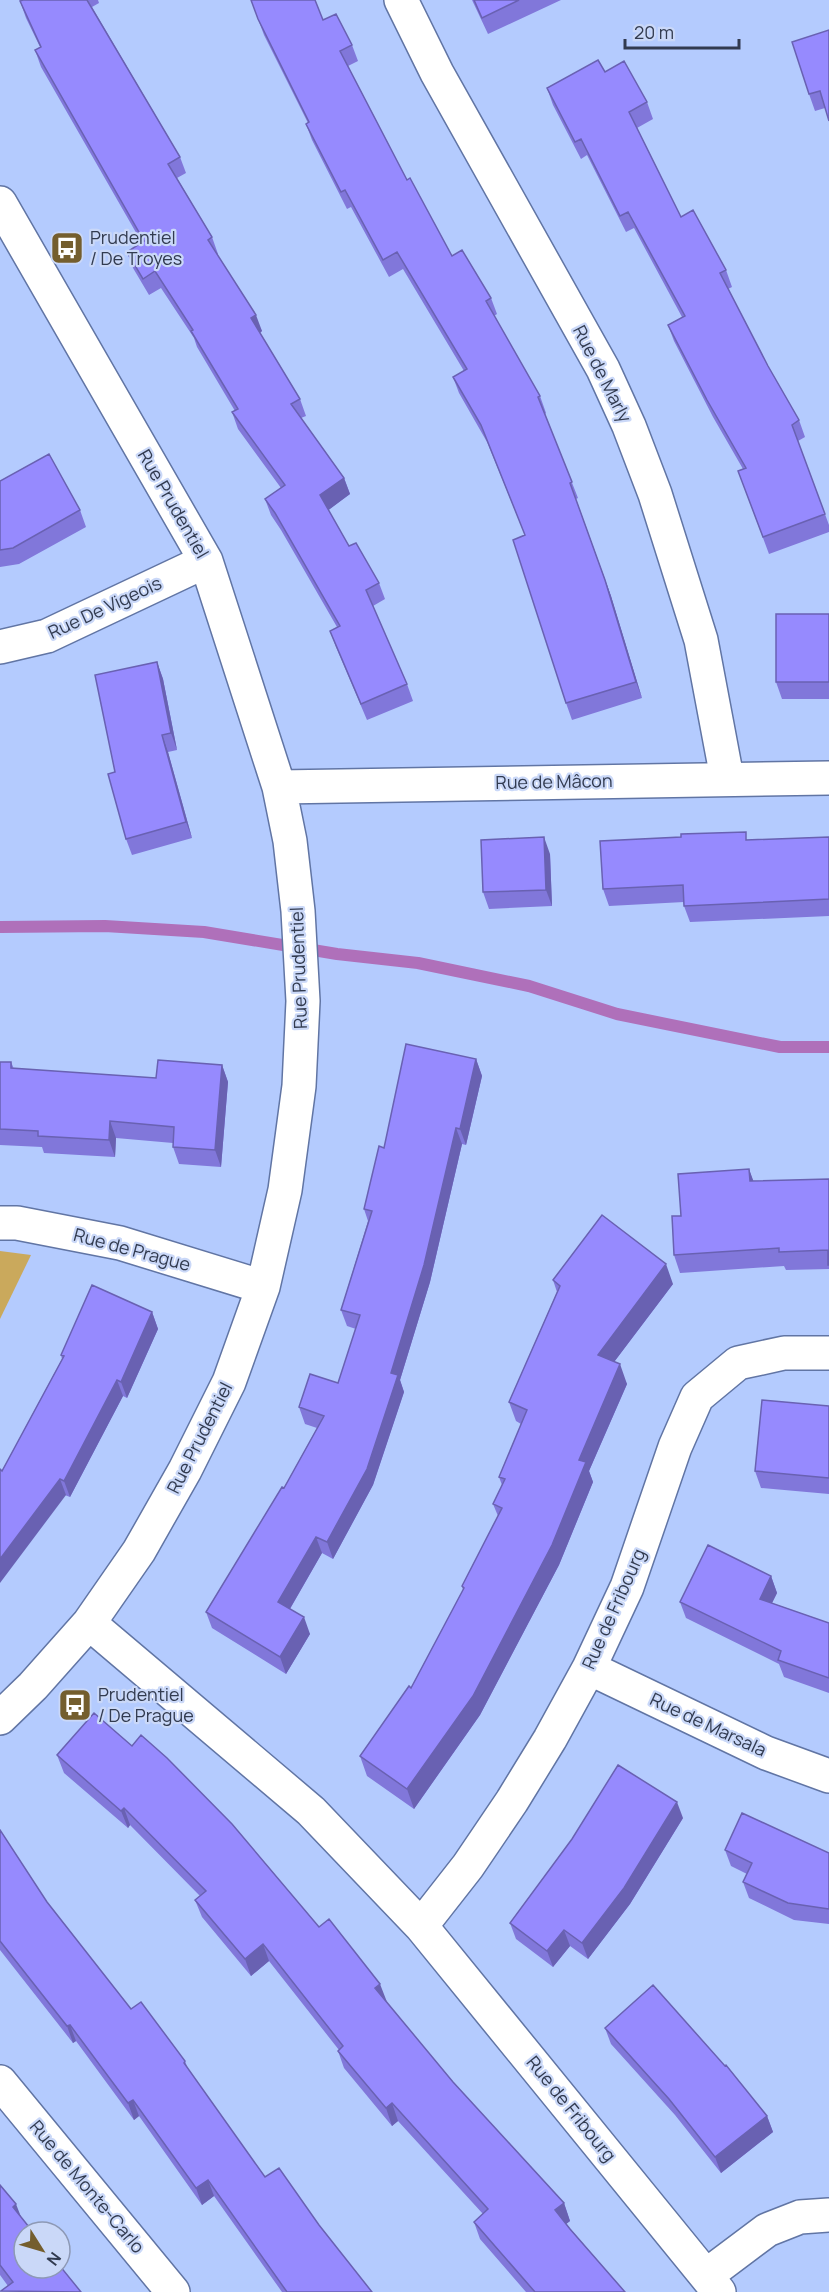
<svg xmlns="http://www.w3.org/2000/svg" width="829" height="2292" viewBox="0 0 829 2292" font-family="Manrope,sans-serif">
<rect width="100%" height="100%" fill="#b4cbfe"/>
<!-- park -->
<path fill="#caa95c" d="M 0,1251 L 31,1255 L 0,1319 Z"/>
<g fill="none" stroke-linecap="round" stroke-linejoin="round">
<!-- stream -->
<path stroke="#af70ba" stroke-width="12" d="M 0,927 L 105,926 L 204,932 L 337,954 L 418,963 L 529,986 L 617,1014 L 780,1047 L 829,1047"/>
<defs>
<path id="minor" d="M 401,0 L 437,73 L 603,369 L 629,426 L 655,494 L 701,640 L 727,778
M 0,203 L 206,561 L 279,787 L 290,841 L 298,911 L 303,1001 L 299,1086 L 285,1190 L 263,1287 L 229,1382 L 185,1470 L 139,1551 L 89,1623 L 33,1686 L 0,1718
M 0,647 L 47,636 L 206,561
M 279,787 L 829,778
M 0,1223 L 17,1223 L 120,1243 L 263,1287
M 89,1623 L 311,1811 L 421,1926 L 719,2292
M 589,1668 L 766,1753 L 829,1776
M 421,1926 L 468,1866 L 512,1801 L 550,1739 L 589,1668 L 627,1587 L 675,1447 L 697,1397 L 738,1363 L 784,1353 L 829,1353
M 0,2082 L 173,2292
M 707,2275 L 767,2230 L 800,2217 L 829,2215"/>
</defs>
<!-- minor casing -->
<use href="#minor" stroke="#6175a4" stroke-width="36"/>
<!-- minor -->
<use href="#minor" stroke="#fff" stroke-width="33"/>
</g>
<!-- wall -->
<path fill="#8177da" d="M 23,0 L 98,0 L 99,3 L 92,7 L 180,157 L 186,173 L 177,178 L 212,237 L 218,254 L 217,254 L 262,331 L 260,333 L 300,399 L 306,416 L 301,418 L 344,478 L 350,494 L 328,510 L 349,546 L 379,583 L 385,599 L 373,606 L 407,684 L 413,701 L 367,720 L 336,647 L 330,631 L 337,627 L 281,530 L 271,515 L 265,499 L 281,488 L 238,429 L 232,412 L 235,411 L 197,347 L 194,338 L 161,288 L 149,295 L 133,268 L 127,252 L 142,243 L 41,67 L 35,50 L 40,47 L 26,18 L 20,1 Z
M 251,0 L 323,20 L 352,45 L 358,61 L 348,66 L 407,180 L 452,256 L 491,298 L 497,314 L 494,316 L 540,396 L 546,413 L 545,414 L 578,498 L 576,499 L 611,596 L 642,698 L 572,720 L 566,703 L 525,535 L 487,442 L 459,393 L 453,377 L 464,371 L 403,269 L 389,277 L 351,207 L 347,209 L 312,140 L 306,124 L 308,123 L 264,35 Z
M 472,0 L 561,0 L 488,34 Z
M 829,30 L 825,108 L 815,111 L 809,94 Z
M 605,72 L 647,102 L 653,119 L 637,128 L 681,217 L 726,270 L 732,287 L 728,289 L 768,366 L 799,420 L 805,437 L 798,441 L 829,525 L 829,532 L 769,554 L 738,471 L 743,469 L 713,417 L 674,341 L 668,325 L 682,317 L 634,228 L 626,232 L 587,155 L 581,159 L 553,105 L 547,88 Z
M 0,481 L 80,510 L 86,527 L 19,564 L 0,567 Z
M 829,614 L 829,699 L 782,699 L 776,682 Z
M 157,662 L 163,679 L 177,750 L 168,752 L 192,838 L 132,855 L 126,839 L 115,772 Z
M 829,837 L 829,916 L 690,922 L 684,906 L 684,902 L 609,906 L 603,889 L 749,840 Z
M 550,854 L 552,906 L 489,909 L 483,892 Z
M 476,1059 L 482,1076 L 466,1145 L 462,1144 L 430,1282 L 400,1380 L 404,1392 L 373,1485 L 333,1559 L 322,1553 L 290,1609 L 310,1634 L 286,1674 L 212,1628 L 206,1612 L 284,1488 L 317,1428 L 305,1424 L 299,1407 L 338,1383 L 356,1329 L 347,1326 L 341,1310 L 368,1221 L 364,1209 L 384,1148 Z
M 0,1062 L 11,1062 L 14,1069 L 156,1078 L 222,1065 L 228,1082 L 221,1167 L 179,1164 L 173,1147 L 173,1143 L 116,1138 L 115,1157 L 44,1153 L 42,1147 L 0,1145 Z
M 749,1169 L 753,1181 L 829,1179 L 829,1269 L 786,1270 L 784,1266 L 680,1273 L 674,1255 L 681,1216 Z
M 553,1280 L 673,1284 L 614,1362 L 627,1384 L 589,1471 L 593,1482 L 559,1565 L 480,1715 L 414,1809 L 367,1776 L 360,1756 L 411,1688 L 463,1590 L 462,1586 L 498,1516 L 493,1504 L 502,1485 L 499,1477 L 521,1424 L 516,1421 L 509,1402 L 557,1292 Z
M 152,1312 L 158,1329 L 127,1398 L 123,1396 L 70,1497 L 2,1471 L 62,1359 L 61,1355 Z
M 829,1406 L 829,1494 L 761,1488 L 755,1471 Z
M 771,1576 L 777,1593 L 772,1603 L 829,1623 L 829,1693 L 784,1677 L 779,1664 L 686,1618 L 680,1602 Z
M 57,1755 L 319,1927 L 386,2002 L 453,2082 L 564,2203 L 570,2221 L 566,2224 L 625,2292 L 526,2292 L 480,2239 L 474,2222 L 483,2214 L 398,2121 L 392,2126 L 344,2068 L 338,2051 L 339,2050 L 269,1961 L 251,1976 L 202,1917 L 195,1900 L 200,1896 L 130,1825 L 128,1828 L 64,1773 Z
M 683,1818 L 630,1904 L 588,1959 L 570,1946 L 553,1967 L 516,1939 L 510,1923 L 572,1839 Z
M 0,1830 L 47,1902 L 131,2009 L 185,2061 L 188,2069 L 265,2177 L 319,2225 L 372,2292 L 282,2292 L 214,2196 L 202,2205 L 139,2116 L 134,2120 L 76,2041 L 73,2043 L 0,1950 Z
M 725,1850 L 829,1853 L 829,1924 L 794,1920 L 749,1898 L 743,1882 L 747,1874 L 731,1866 Z
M 605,2028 L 767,2116 L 773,2132 L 721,2173 L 675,2115 L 611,2044 Z
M 0,2185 L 21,2217 L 60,2268 L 8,2286 L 0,2275 Z"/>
<!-- shaded-wall -->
<path fill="#6961b2" d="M 256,315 L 262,331 L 257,335 L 251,318 Z
M 344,478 L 350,494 L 326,512 L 320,495 Z
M 570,483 L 611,596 L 642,698 L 636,682 Z
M 157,662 L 163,679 L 177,750 L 171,733 Z
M 162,735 L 168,752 L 192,838 L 186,822 Z
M 544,837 L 550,854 L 552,906 L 546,890 Z
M 476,1059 L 482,1076 L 466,1145 L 460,1129 Z
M 222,1065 L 228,1082 L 221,1167 L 215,1150 Z
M 110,1121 L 116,1138 L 115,1157 L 109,1140 Z
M 456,1128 L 462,1144 L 430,1282 L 400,1380 L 404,1392 L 373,1485 L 333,1559 L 327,1542 L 391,1373 Z
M 749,1169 L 756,1188 L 750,1181 Z
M 666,1264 L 673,1284 L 605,1374 L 598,1355 Z
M 152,1312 L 158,1329 L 127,1398 L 121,1382 Z
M 620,1364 L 627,1384 L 589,1471 L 593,1482 L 559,1565 L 480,1715 L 414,1809 L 407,1789 L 579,1460 Z
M 117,1380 L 123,1396 L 70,1497 L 64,1481 Z
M 60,1479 L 66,1495 L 0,1583 L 0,1559 Z
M 316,1537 L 322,1553 L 284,1619 L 278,1602 Z
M 771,1576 L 777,1593 L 766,1615 L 760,1599 Z
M 304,1617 L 310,1634 L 286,1674 L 280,1657 Z
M 677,1802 L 683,1818 L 630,1904 L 588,1959 L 582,1943 Z
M 124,1808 L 130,1825 L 128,1828 L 121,1811 Z
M 564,1930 L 570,1946 L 553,1967 L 547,1951 Z
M 263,1944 L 269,1961 L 251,1976 L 245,1959 Z
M 380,1984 L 387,2002 L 375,1988 Z
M 70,2025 L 76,2041 L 73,2043 L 67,2026 Z
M 133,2100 L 139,2116 L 134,2120 L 128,2103 Z
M 392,2103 L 398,2121 L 392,2126 L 386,2108 Z
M 767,2116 L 773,2132 L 721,2173 L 715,2157 Z
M 208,2180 L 214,2196 L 202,2205 L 196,2188 Z
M 564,2203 L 570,2221 L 561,2228 L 555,2210 Z
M 16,2204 L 23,2222 L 13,2207 Z"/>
<!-- building -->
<path fill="#968afe" stroke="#6961b2" stroke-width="1.5" d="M 23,0 L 87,0 L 180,157 L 168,164 L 212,237 L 208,240 L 256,315 L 251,318 L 300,399 L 291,404 L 344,478 L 320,495 L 349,546 L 356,543 L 379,583 L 366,590 L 407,684 L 361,704 L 330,631 L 340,626 L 275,513 L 265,499 L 285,485 L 232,412 L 238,409 L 191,331 L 193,330 L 155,271 L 143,279 L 127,252 L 144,241 L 35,50 L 41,47 L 20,1 Z
M 251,0 L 315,0 L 323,20 L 336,14 L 352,45 L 340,51 L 407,180 L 410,178 L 452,256 L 462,250 L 491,298 L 486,301 L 540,396 L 538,397 L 572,482 L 570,483 L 605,580 L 636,682 L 566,703 L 513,540 L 525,535 L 481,425 L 453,377 L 467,369 L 397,252 L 383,260 L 345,190 L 341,192 L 306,124 L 309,122 L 258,19 Z
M 474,0 L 519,0 L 482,18 Z
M 829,30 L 829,121 L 820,91 L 809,94 L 792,42 Z
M 598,60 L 605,72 L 624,61 L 647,102 L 629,112 L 681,217 L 693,210 L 726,270 L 720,273 L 768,366 L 799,420 L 792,425 L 825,514 L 763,537 L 738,471 L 746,468 L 707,400 L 668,325 L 685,316 L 628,212 L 620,216 L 581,139 L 575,142 L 547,88 Z
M 49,454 L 80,510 L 13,548 L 0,550 L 0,481 Z
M 776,614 L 829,614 L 829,682 L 776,682 Z
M 157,662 L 171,733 L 162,735 L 186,822 L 126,839 L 108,774 L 115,772 L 95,675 Z
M 746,832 L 746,840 L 829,837 L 829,899 L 684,906 L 683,885 L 603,889 L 600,841 L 681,837 L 681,834 Z
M 544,837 L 546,890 L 483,892 L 481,840 Z
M 406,1044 L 476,1059 L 460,1129 L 456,1128 L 424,1265 L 391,1373 L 398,1375 L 367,1469 L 327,1542 L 316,1537 L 278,1602 L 304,1617 L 280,1657 L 206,1612 L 282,1487 L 284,1488 L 324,1416 L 299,1407 L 310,1374 L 338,1383 L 360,1315 L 341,1310 L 372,1211 L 364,1209 L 379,1146 L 384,1148 Z
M 158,1060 L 222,1065 L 215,1150 L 173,1147 L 174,1127 L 110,1121 L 109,1140 L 38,1136 L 38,1131 L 0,1129 L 0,1062 L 11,1062 L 11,1068 L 156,1078 Z
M 749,1169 L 750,1181 L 829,1179 L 829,1265 L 828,1265 L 828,1250 L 779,1252 L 779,1248 L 674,1255 L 672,1216 L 681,1216 L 678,1174 Z
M 602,1215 L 666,1264 L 598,1355 L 620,1364 L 579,1460 L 586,1462 L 552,1545 L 473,1696 L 407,1789 L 360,1756 L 409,1686 L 411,1688 L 464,1588 L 462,1586 L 502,1508 L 493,1504 L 505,1479 L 499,1477 L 527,1410 L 509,1402 L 560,1286 L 553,1280 Z
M 92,1285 L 152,1312 L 121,1382 L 117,1380 L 64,1481 L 60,1479 L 0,1559 L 0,1469 L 2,1471 L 64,1356 L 61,1355 Z
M 762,1400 L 829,1406 L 829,1478 L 755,1471 Z
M 708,1545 L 771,1576 L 760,1599 L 829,1623 L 829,1678 L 778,1660 L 781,1651 L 680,1602 Z
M 94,1713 L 132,1746 L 141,1735 L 167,1758 L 232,1824 L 319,1927 L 329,1919 L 380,1984 L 375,1988 L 453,2082 L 564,2203 L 555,2210 L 570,2229 L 625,2292 L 535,2292 L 474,2222 L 488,2209 L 392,2103 L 386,2108 L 338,2051 L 343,2046 L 263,1944 L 245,1959 L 195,1900 L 206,1891 L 124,1808 L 121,1811 L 57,1755 Z
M 618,1765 L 677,1802 L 624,1888 L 582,1943 L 564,1930 L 547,1951 L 510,1923 L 572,1839 Z
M 742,1813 L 829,1853 L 829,1909 L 788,1903 L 743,1882 L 752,1863 L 725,1850 Z
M 0,1830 L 47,1902 L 131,2009 L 141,2002 L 185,2061 L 184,2063 L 265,2177 L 279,2168 L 319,2225 L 372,2292 L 287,2292 L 208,2180 L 196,2188 L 133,2100 L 128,2103 L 70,2025 L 67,2026 L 0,1941 Z
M 653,1985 L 725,2066 L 726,2065 L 767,2116 L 715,2157 L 669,2099 L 605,2028 Z
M 0,2185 L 16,2204 L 13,2207 L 33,2232 L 24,2232 L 24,2268 L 60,2268 L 60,2266 L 81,2292 L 1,2291 L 13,2282 L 0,2265 Z"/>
<!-- icons -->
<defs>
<symbol id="bus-square" viewBox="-11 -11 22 22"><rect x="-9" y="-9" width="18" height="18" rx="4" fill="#745e2e" stroke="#cad8f8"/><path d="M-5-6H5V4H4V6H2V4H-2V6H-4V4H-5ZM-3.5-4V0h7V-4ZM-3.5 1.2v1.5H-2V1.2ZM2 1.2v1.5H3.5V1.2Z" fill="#fff"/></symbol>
</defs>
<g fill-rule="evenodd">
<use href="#bus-square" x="48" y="229" width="38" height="38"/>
<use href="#bus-square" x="56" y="1686" width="38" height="38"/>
</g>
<g text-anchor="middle" stroke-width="4.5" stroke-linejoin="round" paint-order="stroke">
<!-- poi labels -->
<g font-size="18" fill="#323b50" stroke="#cad8f8" text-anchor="start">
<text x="90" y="244">Prudentiel<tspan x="90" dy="21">/ De Troyes</tspan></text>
<text x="98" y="1701">Prudentiel<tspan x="98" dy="21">/ De Prague</tspan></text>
</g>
<!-- street labels -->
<g font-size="18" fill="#323b50" stroke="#cad8f8">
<text transform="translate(602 374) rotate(63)" y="6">Rue de Marly</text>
<text transform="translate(173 504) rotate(60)" y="6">Rue Prudentiel</text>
<text transform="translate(105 608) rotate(-25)" y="6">Rue De Vigeois</text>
<text transform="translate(554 782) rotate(-1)" y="6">Rue de Mâcon</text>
<text transform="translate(299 968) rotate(-92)" y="6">Rue Prudentiel</text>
<text transform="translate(132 1250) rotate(15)" y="6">Rue de Prague</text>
<text transform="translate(200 1438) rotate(-63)" y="6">Rue Prudentiel</text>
<text transform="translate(614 1609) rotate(-66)" y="6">Rue de Fribourg</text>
<text transform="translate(708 1725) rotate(25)" y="6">Rue de Marsala</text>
<text transform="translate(571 2109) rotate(51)" y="6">Rue de Fribourg</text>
<text transform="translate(87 2187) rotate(50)" y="6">Rue de Monte-Carlo</text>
</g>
</g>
<!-- north arrow -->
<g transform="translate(42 2250) rotate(127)"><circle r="28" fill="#cad8f8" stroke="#8d99b5" stroke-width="1.5"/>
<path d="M0-4.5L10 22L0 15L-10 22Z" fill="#745e2e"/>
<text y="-9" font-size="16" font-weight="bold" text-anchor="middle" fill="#323b50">N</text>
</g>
<!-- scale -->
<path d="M625 39v9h114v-9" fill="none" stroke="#323b50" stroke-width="3"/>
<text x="634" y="39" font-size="18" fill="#323b50" stroke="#cad8f8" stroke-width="4.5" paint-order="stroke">20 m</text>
</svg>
